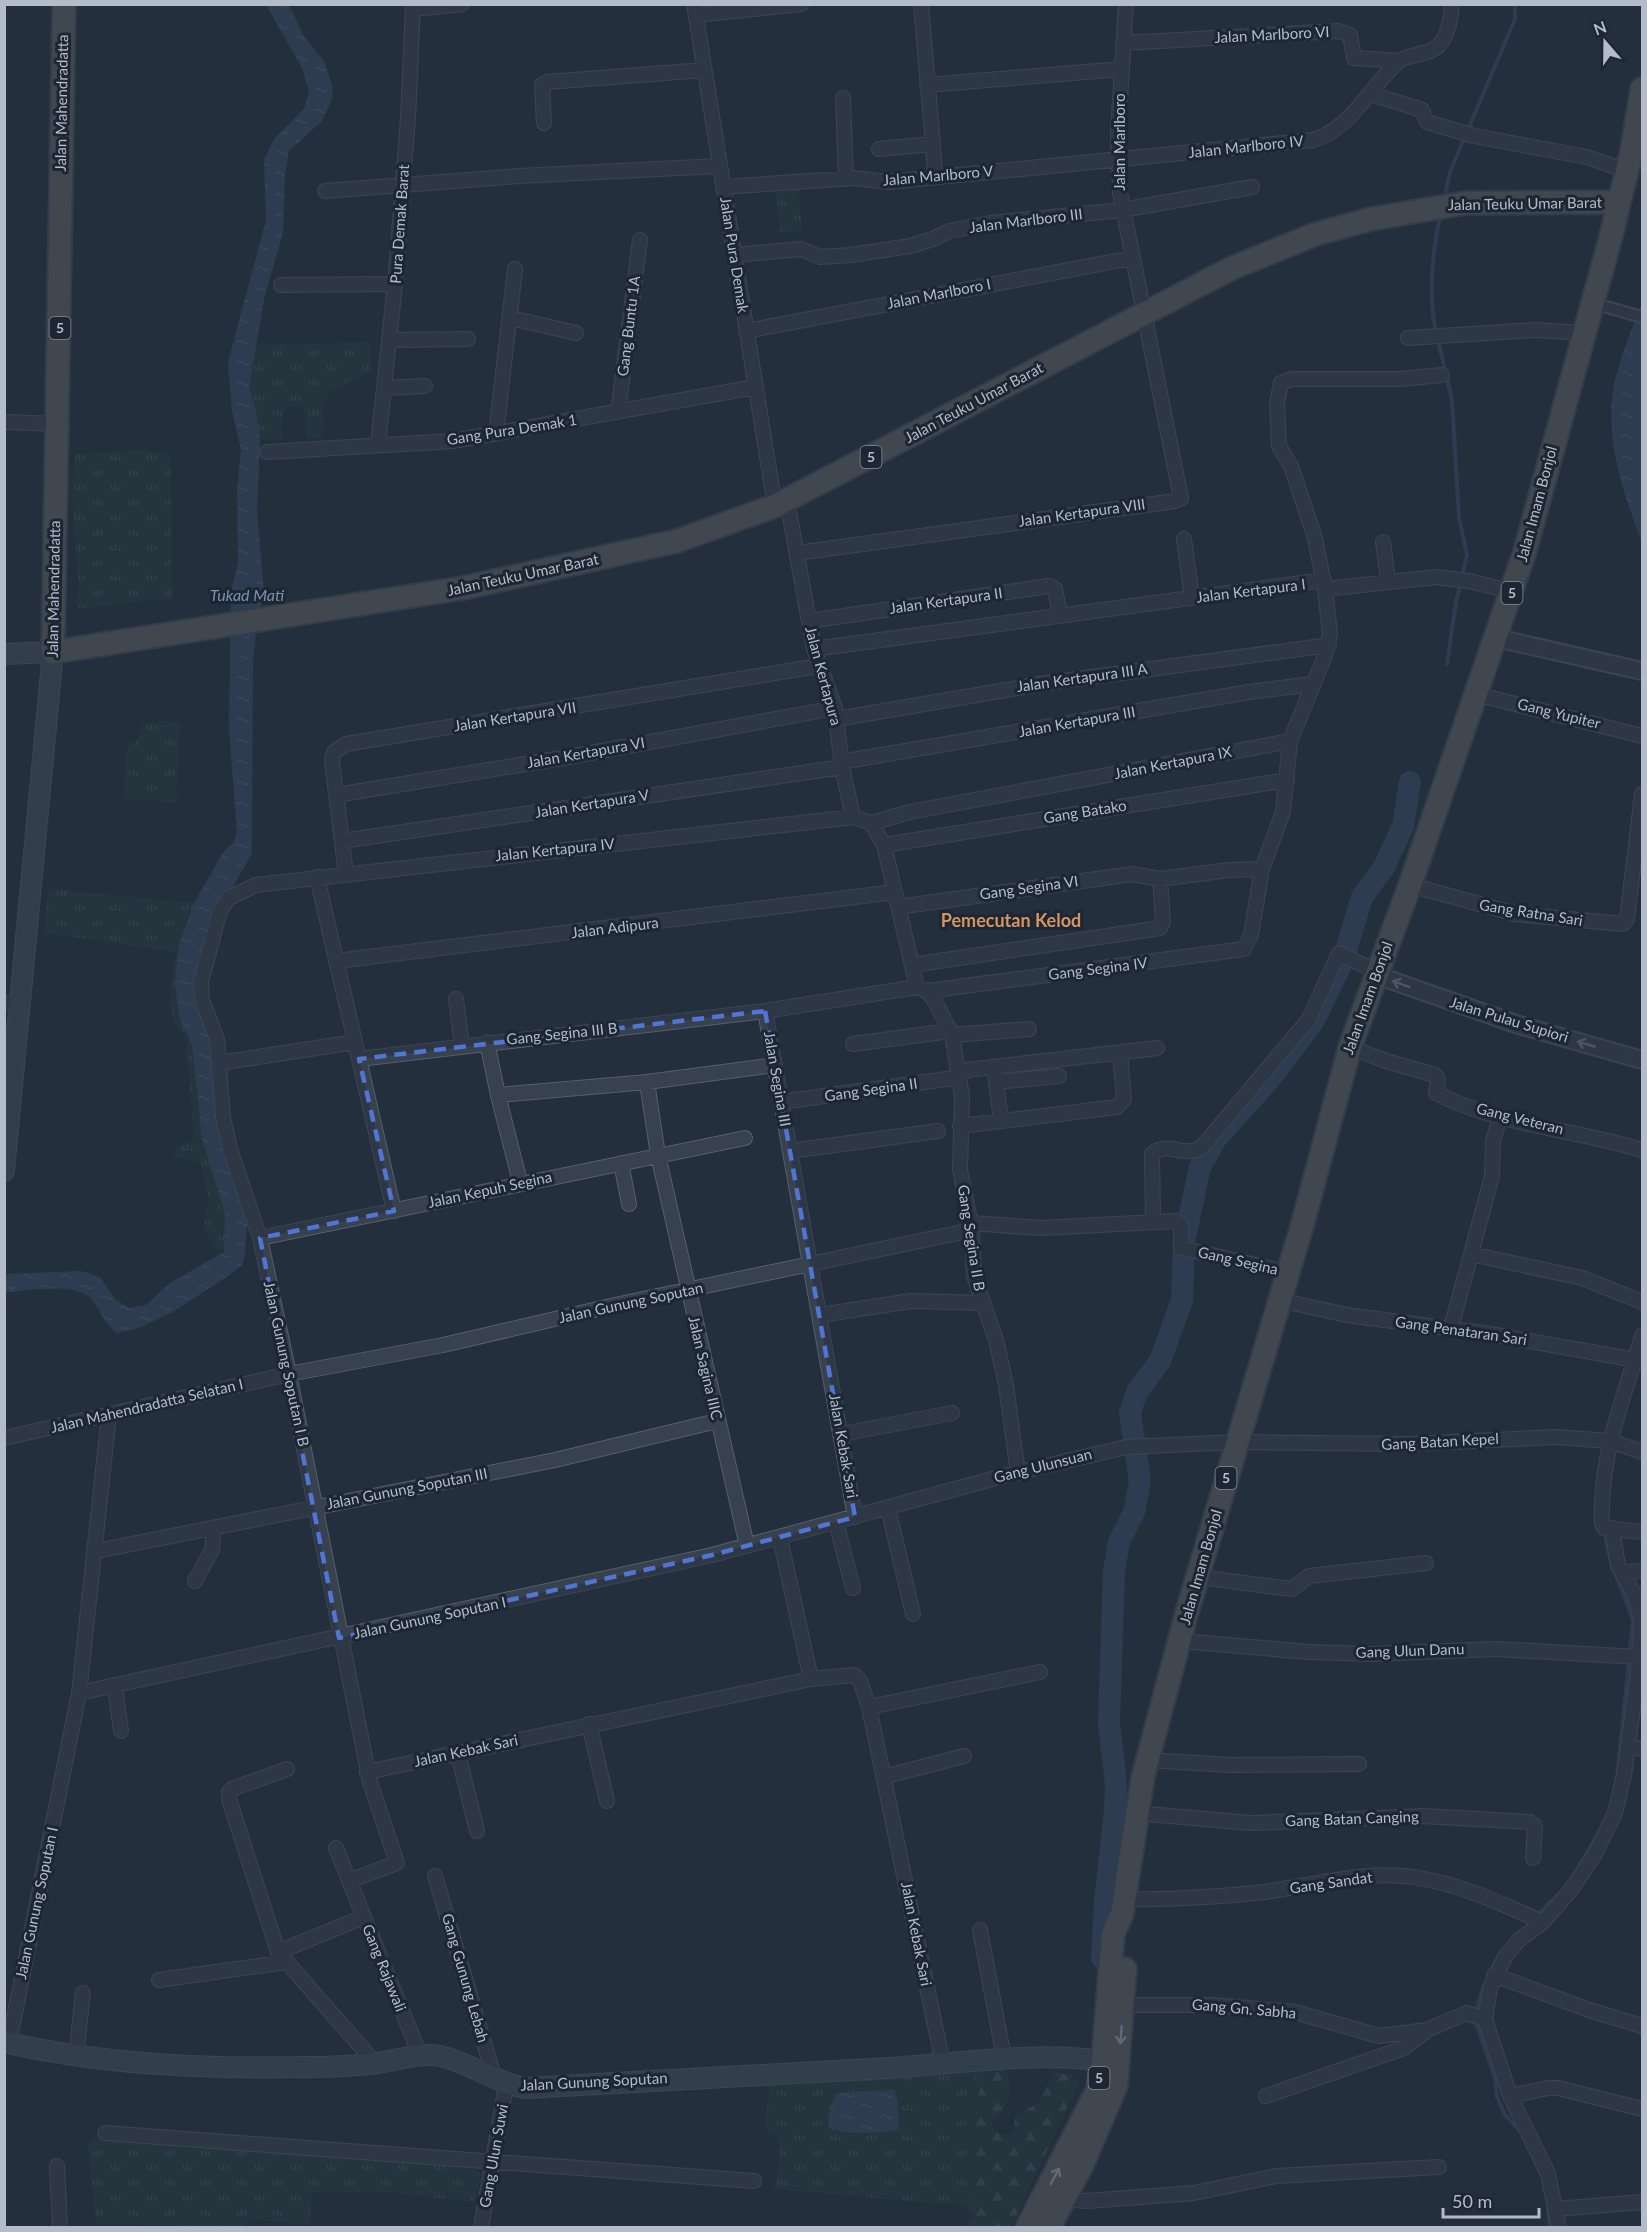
<svg xmlns="http://www.w3.org/2000/svg" width="1647" height="2232" viewBox="0 0 1647 2232" font-family="Lato,sans-serif">
<defs>
<pattern id="grass-tufts" width="24" height="20" patternUnits="userSpaceOnUse" patternTransform="scale(1.5)"><rect width="24" height="20" fill="#263c3f"/><path d="M3 7l-1-3M5 7V3M7 7l1-3M15 17l-1-3M17 17v-4M19 17l1-3" fill="none" stroke="#435659"/></pattern>
<pattern id="forest-firs" width="22" height="20" patternUnits="userSpaceOnUse" patternTransform="scale(1.5)"><rect width="22" height="20" fill="#263c3f"/><path d="M5 1l3.5 6h-7zM16 11l3.5 6h-7z" fill="#435659"/></pattern>
<pattern id="water-ripples" width="26" height="14" patternUnits="userSpaceOnUse" patternTransform="scale(1.5)"><rect width="26" height="14" fill="#394c67"/><path d="M2 4q2-2 4 0t4 0M15 11q2-2 4 0t4 0" fill="none" stroke="#53647b"/></pattern>
</defs>
<rect width="100%" height="100%" fill="#242f3e"/>
<!-- grass -->
<path fill="url(#grass-tufts)" fill-rule="evenodd" d="M 799,190 L 802,231 L 780,233 L 776,192 Z
M 371,342 L 371,371 C 354,376 348,385 330,390 L 322,407 L 325,430 L 319,439 L 306,437 L 306,416 L 302,406 L 285,408 L 281,422 L 282,440 L 260,440 L 256,410 L 249,387 L 256,345 Z
M 140,450 L 171,454 L 172,601 L 142,601 L 80,609 L 76,604 L 79,586 L 71,490 L 75,454 Z
M 165,721 L 180,723 L 176,802 L 123,799 L 127,747 L 137,741 L 142,724 Z
M 48,889 L 194,903 L 178,948 L 174,952 L 44,933 Z
M 175,955 L 179,958 L 175,993 L 178,1014 L 192,1046 L 202,1139 L 225,1214 L 226,1238 L 223,1249 L 214,1250 L 204,1229 L 208,1200 L 201,1162 L 177,1158 L 173,1154 L 175,1148 L 194,1140 L 186,1040 L 173,1020 L 170,1003 Z
M 973,2069 L 980,2088 L 970,2129 L 968,2154 L 974,2177 L 966,2206 L 775,2189 L 779,2166 L 779,2138 L 765,2129 L 770,2082 ZM 898,2101 L 899,2117 L 893,2131 L 882,2130 Z
M 91,2138 L 471,2163 L 470,2169 L 481,2172 L 474,2202 L 388,2192 L 312,2192 L 309,2225 L 251,2219 L 244,2228 L 96,2223 L 88,2145 Z"/>
<!-- forest -->
<path fill="url(#forest-firs)" d="M 1004,2068 C 1012,2080 1011,2099 1002,2110 C 998,2117 993,2119 992,2127 L 1001,2135 L 1013,2134 L 1015,2117 L 1039,2102 L 1054,2072 L 1071,2075 L 1079,2082 L 1011,2227 L 964,2228 L 973,2216 L 966,2206 L 974,2177 L 968,2154 L 970,2129 L 980,2088 L 973,2069 Z"/>
<!-- water -->
<path fill="url(#water-ripples)" d="M 266,5 L 289,5 L 305,38 L 324,61 L 333,88 L 332,99 L 322,121 L 289,151 L 285,174 L 283,233 L 264,299 L 249,387 L 256,410 L 260,440 L 257,510 L 264,592 L 256,631 L 253,663 L 252,853 L 233,887 L 211,914 L 193,989 L 196,1004 L 210,1039 L 220,1120 L 247,1225 L 245,1254 L 242,1265 L 230,1275 L 171,1313 L 139,1328 L 117,1333 C 104,1324 101,1311 91,1299 C 78,1282 25,1290 5,1293 L 5,1274 L 81,1271 L 100,1277 L 115,1299 L 129,1308 L 146,1305 L 170,1283 L 224,1252 L 225,1214 L 202,1139 L 192,1046 L 178,1014 L 175,981 L 178,948 L 194,903 L 223,852 L 233,843 L 237,832 L 229,730 L 231,592 L 238,562 L 237,490 L 241,450 L 232,411 L 228,362 L 266,220 L 264,159 L 275,138 L 304,109 L 309,92 L 303,70 Z
M 1642,302 L 1642,542 C 1623,493 1604,439 1614,385 C 1620,357 1632,328 1642,302 Z
M 894,2090 L 898,2101 L 899,2129 C 887,2133 837,2136 828,2126 L 829,2109 L 837,2093 Z"/>
<g fill="none" stroke-linecap="round" stroke-linejoin="round">
<!-- stream -->
<path stroke="#394c67" stroke-width="4" d="M 1444,200 L 1450,172 L 1515,19 L 1515,4
M 1436,333 C 1428,295 1432,254 1440,216
M 1438,340 L 1452,400 L 1459,517 L 1467,555 L 1456,602 L 1447,664
M 1605,1532 C 1608,1564 1624,1590 1633,1621 L 1617,1779
M 1579,1866 L 1595,1839
M 1537,1916 L 1559,1894
M 1491,1971 L 1500,1954
M 1475,2013 L 1484,1986
M 1475,2020 L 1495,2078 L 1497,2097 L 1505,2115 L 1522,2133
M 1548,2209 L 1550,2228"/>
<!-- river -->
<path stroke="#394c67" stroke-width="22" d="M 1102,1958 L 1105,1900 L 1115,1812 L 1116,1784 L 1109,1723 L 1114,1571 L 1119,1542 L 1134,1512 L 1140,1481 L 1130,1413 L 1137,1392 L 1160,1361 L 1182,1300 L 1184,1242 L 1200,1167 L 1215,1140 L 1269,1080 L 1313,1022 L 1343,961 L 1362,897 L 1384,867 L 1403,826 L 1410,782"/>
<defs>
<path id="pedestrian" d="M 1592,303 L 1642,317"/>
<path id="minor" d="M 694,4 L 775,506
M 413,9 L 462,4
M 696,15 L 801,4
M 1123,43 L 1339,31 L 1350,35 L 1354,58 L 1400,61
M 927,85 L 1121,69
M 1371,94 L 1422,110 L 1427,122 L 1474,136 L 1587,157 L 1627,171
M 843,98 L 846,179
M 544,123 L 542,85 L 547,82 L 704,70
M 933,144 L 935,176
M 879,149 L 933,144 L 921,4
M 723,187 L 853,178 L 888,182 L 1313,140 C 1351,129 1370,87 1398,62 C 1410,52 1429,57 1440,44 C 1449,34 1451,17 1452,4
M 325,191 L 519,176 L 719,166
M 734,255 L 801,249 L 820,257 L 851,255 L 910,246 L 933,239 L 949,231 L 991,223 L 1122,210 L 1252,187
M 281,285 L 395,284
M 511,318 L 576,333
M 746,331 L 1132,258
M 1408,338 L 1535,330 L 1584,333
M 389,340 L 468,339
M 384,388 L 425,386
M 618,412 L 640,240
M 4,422 L 58,424
M 496,434 L 515,269
M 378,444 L 395,284 L 408,119 L 413,4
M 267,452 L 453,441 L 755,387
M 787,500 L 814,649 L 835,708 L 842,767 L 853,817
M 1184,539 L 1192,598
M 1383,542 L 1388,580
M 797,553 L 1175,501 L 1181,498 L 1120,193 L 1118,131 L 1126,4
M 1325,589 L 1436,577 L 1469,581 L 1513,592
M 809,621 L 1049,586 L 1055,589 L 1060,615
M 814,649 L 1324,580
M 1476,694 L 1642,736
M 837,719 L 1040,684 L 1329,645
M 1290,741 L 1325,656 L 1330,634 L 1325,589 L 1315,538 L 1291,466 L 1279,446 L 1277,403 L 1281,383 L 1292,379 L 1400,379 L 1442,375
M 841,762 L 1249,692 L 1312,684
M 336,795 L 574,756 L 835,708
M 871,823 L 910,812 L 1290,741 L 1283,812 L 1262,869 L 1251,935 L 1244,949 L 927,991
M 342,841 L 842,767
M 884,845 L 1287,780
M 346,874 L 332,761 L 334,752 L 346,744 L 818,666
M 317,877 L 394,1211
M 1410,885 L 1516,914 L 1623,924 L 1627,919 L 1642,794
M 898,907 L 1132,874 L 1160,879 L 1229,870 L 1262,869
M 336,961 L 895,892
M 912,965 L 1160,928 L 1163,922 L 1160,879
M 456,999 L 462,1046
M 4,1003 L 22,1003
M 765,1011 L 855,1517
M 952,1035 L 1029,1029
M 487,1042 L 498,1095 L 520,1182
M 853,1044 L 950,1031
M 1350,1047 L 1386,1061 L 1435,1075 L 1438,1079 L 1436,1093 C 1500,1126 1575,1129 1642,1150
M 359,1059 L 765,1011 L 917,987
M 219,1063 L 355,1042
M 959,1071 L 1157,1048
M 995,1075 L 1001,1120
M 647,1082 L 658,1155 L 747,1546
M 996,1082 L 1059,1076
M 498,1095 L 647,1082 L 775,1065
M 781,1102 L 961,1077
M 960,1126 L 1117,1107 L 1124,1099 L 1120,1053
M 790,1151 L 938,1131
M 621,1163 L 629,1204
M 1153,1222 L 1152,1154 C 1167,1140 1186,1159 1202,1147 L 1309,1019 L 1339,953 L 1377,972
M 971,1223 L 1041,1228 L 1176,1221 L 1181,1225 L 1181,1248 L 1287,1272
M 260,1238 L 745,1138
M 1471,1254 L 1582,1278 L 1642,1302
M 1279,1300 L 1347,1315 L 1490,1334 L 1642,1361
M 820,1315 L 911,1301 L 982,1303
M 1451,1328 L 1492,1176 L 1493,1141 L 1500,1117
M 1642,1336 C 1626,1391 1603,1447 1602,1506 C 1602,1513 1600,1522 1604,1528 L 1642,1532
M 842,1434 L 952,1413
M 4,1438 L 289,1374 L 443,1345 L 615,1305 L 972,1230
M 888,1508 L 913,1614
M 836,1522 L 853,1588
M 1612,1528 L 1618,1566 L 1634,1594
M 780,1538 L 811,1679
M 96,1551 L 555,1460 L 717,1421
M 1624,1572 L 1642,1571
M 1198,1577 L 1292,1589 L 1309,1576 L 1426,1563
M 195,1581 L 212,1550 L 214,1530
M 1181,1641 L 1309,1652 L 1371,1654 L 1495,1649 L 1640,1657
M 115,1687 L 121,1731
M 79,1693 L 712,1555 L 1007,1475 L 1126,1447 L 1236,1442 L 1406,1444 L 1556,1437 L 1610,1441 L 1642,1452
M 869,1707 L 1040,1672
M 589,1724 L 607,1801
M 1628,1746 L 1642,1749
M 458,1754 L 477,1831
M 1146,1760 L 1231,1765 L 1359,1764
M 287,1769 L 232,1789 L 229,1792 L 229,1799 L 278,1952 L 376,2064
M 367,1772 L 811,1679 L 854,1675 L 860,1681 L 869,1707 L 943,2064
M 883,1777 L 964,1756
M 1136,1813 L 1251,1823 L 1423,1816 L 1530,1822 L 1535,1826 L 1533,1858
M 336,1848 L 420,2055
M 435,1876 L 495,2080
M 349,1881 L 397,1863 L 370,1782 L 289,1374 L 260,1238 L 230,1149 L 223,1117 L 217,1039 L 202,1000 L 201,982 L 220,911 L 229,898 L 256,885 L 853,817 L 871,823 L 884,845 L 917,987 L 927,991 L 935,1001 L 952,1035 L 962,1096 L 960,1170 L 972,1230 L 974,1276 L 996,1340 L 1006,1385 L 1018,1473
M 1124,1899 C 1170,1900 1218,1897 1265,1892 C 1314,1885 1369,1869 1419,1878 C 1463,1885 1502,1904 1543,1922
M 980,1930 L 1004,2058
M 278,1952 L 364,1917
M 1494,1975 L 1589,2010 L 1642,2026
M 159,1980 L 286,1962
M 1123,2005 L 1212,2005 L 1295,2012 L 1379,2036 L 1427,2030 L 1466,2013 L 1485,2019
M 9,2043 L 79,1693 L 109,1415
M 76,2057 L 83,1993
M 1266,2096 L 1404,2048 L 1425,2032
M 1510,2096 L 1548,2088 L 1558,2088 L 1642,2109
M 105,2133 L 754,2181
M 57,2166 L 60,2228
M 1064,2199 L 1087,2201 L 1194,2193 L 1276,2176 L 1439,2167
M 1556,2209 L 1642,2202
M 481,2228 L 506,2085
M 1559,2228 L 1548,2174 L 1510,2096 L 1485,2019 L 1490,1988 L 1505,1957 L 1519,1940 L 1543,1922 L 1570,1891 L 1594,1856 L 1615,1813 L 1624,1775 L 1640,1657 L 1641,1618 L 1634,1594 L 1642,1595"/>
<path id="tertiary" d="M 1496,638 L 1642,671
M 1376,975 L 1519,1025 L 1642,1060"/>
<path id="secondary" d="M 4,654 L 53,652 L 4,1171
M 4,2042 C 103,2065 207,2069 309,2067 C 331,2067 355,2066 377,2063 C 397,2061 419,2052 440,2056 C 468,2062 494,2082 525,2088 C 641,2081 756,2075 871,2069 C 953,2065 1035,2049 1116,2063"/>
<path id="trunk" d="M 64,4 L 53,652 L 463,588 L 677,541 L 775,506 L 1232,268 L 1316,234 L 1371,219 L 1465,203 L 1618,202
M 1027,2228 L 1097,2091 L 1103,2061 L 1113,1934 L 1122,1914 L 1143,1777 L 1187,1612 L 1302,1226 L 1350,1047 L 1410,885 L 1525,551 L 1611,236 L 1632,150 L 1642,89
M 1049,2228 L 1083,2163 L 1116,2086 L 1125,1969"/>
</defs>
<!-- pedestrian casing -->
<use href="#pedestrian" stroke="#565f6c" stroke-width="14"/>
<!-- minor casing -->
<use href="#minor" stroke="#565f6c" stroke-width="16"/>
<!-- tertiary casing -->
<use href="#tertiary" stroke="#565f6c" stroke-width="20"/>
<!-- secondary casing -->
<use href="#secondary" stroke="#565f6c" stroke-width="22"/>
<!-- trunk casing -->
<use href="#trunk" stroke="#434c59" stroke-width="26"/>
<!-- pedestrian -->
<use href="#pedestrian" stroke="#38414e" stroke-width="10"/>
<!-- minor -->
<use href="#minor" stroke="#38414e" stroke-width="14"/>
<!-- tertiary -->
<use href="#tertiary" stroke="#38414e" stroke-width="16"/>
<!-- secondary -->
<use href="#secondary" stroke="#465061" stroke-width="20"/>
<!-- trunk -->
<use href="#trunk" stroke="#656462" stroke-width="22"/>
</g>
<!-- one-way arrows -->
<defs><path id="oneway-shaft" d="M-6 0H5M1.5-3L5.5 0L1.5 3" fill="none" stroke-width="1.6" stroke-linecap="round" stroke-linejoin="round" transform="scale(1.5)"/></defs>
<g stroke="#7c8592">
<use href="#oneway-shaft" transform="translate(1401 984) rotate(-160)"/>
<use href="#oneway-shaft" transform="translate(1586 1044) rotate(-164)"/>
</g>
<g stroke="#a8afba">
<use href="#oneway-shaft" transform="translate(1121 2035) rotate(94)"/>
<use href="#oneway-shaft" transform="translate(1055 2176) rotate(-62)"/>
</g>
<!-- marked area -->
<path d="M0 0H1647V2232H0ZM 765,1011 L 855,1517 L 712,1555 L 339,1638 L 260,1238 L 394,1211 L 359,1059 Z" fill="#242f3e" fill-opacity=".55" fill-rule="evenodd"/>
<path fill="none" stroke="#5274d3" stroke-width="4.5" stroke-dasharray="12 8" stroke-linejoin="round" d="M 765,1011 L 855,1517 L 712,1555 L 339,1638 L 260,1238 L 394,1211 L 359,1059 Z"/>
<g text-anchor="middle" stroke-width="6" stroke-linejoin="round" paint-order="stroke">
<!-- shield labels -->
<g fill="#1d2633" stroke="#878f9c" stroke-width="1.5">
<rect x="49.5" y="317" width="21" height="22" rx="4.5"/>
<rect x="860.5" y="446" width="21" height="22" rx="4.5"/>
<rect x="1501.5" y="582" width="21" height="22" rx="4.5"/>
<rect x="1215.5" y="1467" width="21" height="22" rx="4.5"/>
<rect x="1088.5" y="2067" width="21" height="22" rx="4.5"/>
</g>
<g font-size="14" font-weight="bold" fill="#b4bcc9">
<text x="60" y="333">5</text>
<text x="871" y="462">5</text>
<text x="1512" y="598">5</text>
<text x="1226" y="1483">5</text>
<text x="1099" y="2083">5</text>
</g>
<!-- street labels -->
<g font-size="15" fill="#b4bcc9" stroke="#1d2633">
<text transform="translate(1272 35) rotate(-3)" y="5">Jalan Marlboro VI</text>
<text transform="translate(62 103) rotate(-89)" y="5">Jalan Mahendradatta</text>
<text transform="translate(1120 142) rotate(-90)" y="5">Jalan Marlboro</text>
<text transform="translate(1246 147) rotate(-6)" y="5">Jalan Marlboro IV</text>
<text transform="translate(938 176) rotate(-5)" y="5">Jalan Marlboro V</text>
<text transform="translate(1525 204) rotate(-1)" y="5">Jalan Teuku Umar Barat</text>
<text transform="translate(1026 221) rotate(-7)" y="5">Jalan Marlboro III</text>
<text transform="translate(400 224) rotate(-86)" y="5">Pura Demak Barat</text>
<text transform="translate(734 255) rotate(81)" y="5">Jalan Pura Demak</text>
<text transform="translate(939 294) rotate(-11)" y="5">Jalan Marlboro I</text>
<text transform="translate(629 326) rotate(-83)" y="5">Gang Buntu 1A</text>
<text transform="translate(974 403) rotate(-28)" y="5">Jalan Teuku Umar Barat</text>
<text transform="translate(512 430) rotate(-9)" y="5">Gang Pura Demak 1</text>
<text transform="translate(1537 504) rotate(-75)" y="5">Jalan Imam Bonjol</text>
<text transform="translate(1082 513) rotate(-8)" y="5">Jalan Kertapura VIII</text>
<text transform="translate(523 575) rotate(-12)" y="5">Jalan Teuku Umar Barat</text>
<text transform="translate(54 589) rotate(-89)" y="5">Jalan Mahendradatta</text>
<text transform="translate(1251 591) rotate(-7)" y="5">Jalan Kertapura I</text>
<text transform="translate(946 601) rotate(-8)" y="5">Jalan Kertapura II</text>
<text transform="translate(823 676) rotate(75)" y="5">Jalan Kertapura</text>
<text transform="translate(1082 678) rotate(-8)" y="5">Jalan Kertapura III A</text>
<text transform="translate(1559 714) rotate(14)" y="5">Gang Yupiter</text>
<text transform="translate(515 717) rotate(-9)" y="5">Jalan Kertapura VII</text>
<text transform="translate(1077 722) rotate(-10)" y="5">Jalan Kertapura III</text>
<text transform="translate(586 753) rotate(-10)" y="5">Jalan Kertapura VI</text>
<text transform="translate(1173 763) rotate(-11)" y="5">Jalan Kertapura IX</text>
<text transform="translate(592 804) rotate(-9)" y="5">Jalan Kertapura V</text>
<text transform="translate(1085 812) rotate(-9)" y="5">Gang Batako</text>
<text transform="translate(555 850) rotate(-6)" y="5">Jalan Kertapura IV</text>
<text transform="translate(1029 888) rotate(-8)" y="5">Gang Segina VI</text>
<text transform="translate(1531 913) rotate(9)" y="5">Gang Ratna Sari</text>
<text transform="translate(615 928) rotate(-7)" y="5">Jalan Adipura</text>
<text transform="translate(1098 969) rotate(-7)" y="5">Gang Segina IV</text>
<text transform="translate(1368 998) rotate(-70)" y="5">Jalan Imam Bonjol</text>
<text transform="translate(1509 1020) rotate(17)" y="5">Jalan Pulau Supiori</text>
<text transform="translate(562 1034) rotate(-6)" y="5">Gang Segina III B</text>
<text transform="translate(777 1079) rotate(80)" y="5">Jalan Segina III</text>
<text transform="translate(871 1090) rotate(-8)" y="5">Gang Segina II</text>
<text transform="translate(1520 1119) rotate(14)" y="5">Gang Veteran</text>
<text transform="translate(490 1190) rotate(-12)" y="5">Jalan Kepuh Segina</text>
<text transform="translate(971 1238) rotate(81)" y="5">Gang Segina II B</text>
<text transform="translate(1238 1261) rotate(13)" y="5">Gang Segina</text>
<text transform="translate(631 1303) rotate(-12)" y="5">Jalan Gunung Soputan</text>
<text transform="translate(1461 1331) rotate(8)" y="5">Gang Penataran Sari</text>
<text transform="translate(286 1364) rotate(78)" y="5">Jalan Gunung Soputan I B</text>
<text transform="translate(705 1368) rotate(77)" y="5">Jalan Sagina IIIC</text>
<text transform="translate(147 1406) rotate(-13)" y="5">Jalan Mahendradatta Selatan I</text>
<text transform="translate(1440 1442) rotate(-3)" y="5">Gang Batan Kepel</text>
<text transform="translate(843 1446) rotate(80)" y="5">Jalan Kebak Sari</text>
<text transform="translate(1043 1466) rotate(-14)" y="5">Gang Ulunsuan</text>
<text transform="translate(407 1489) rotate(-11)" y="5">Jalan Gunung Soputan III</text>
<text transform="translate(1201 1567) rotate(-74)" y="5">Jalan Imam Bonjol</text>
<text transform="translate(430 1618) rotate(-12)" y="5">Jalan Gunung Soputan I</text>
<text transform="translate(1410 1651) rotate(-2)" y="5">Gang Ulun Danu</text>
<text transform="translate(466 1751) rotate(-12)" y="5">Jalan Kebak Sari</text>
<text transform="translate(1352 1819) rotate(-2)" y="5">Gang Batan Canging</text>
<text transform="translate(1331 1883) rotate(-8)" y="5">Gang Sandat</text>
<text transform="translate(37 1903) rotate(-78)" y="5">Jalan Gunung Soputan I</text>
<text transform="translate(916 1934) rotate(79)" y="5">Jalan Kebak Sari</text>
<text transform="translate(384 1968) rotate(68)" y="5">Gang Rajawali</text>
<text transform="translate(465 1978) rotate(74)" y="5">Gang Gunung Lebah</text>
<text transform="translate(1244 2009) rotate(5)" y="5">Gang Gn. Sabha</text>
<text transform="translate(594 2082) rotate(-3)" y="5">Jalan Gunung Soputan</text>
<text transform="translate(494 2156) rotate(-80)" y="5">Gang Ulun Suwi</text>
</g>
<!-- water labels -->
<g font-size="16" font-style="italic" fill="#7c92b1" stroke="#1d2633">
<text x="247" y="601">Tukad Mati</text>
</g>
<!-- quarter labels -->
<g font-size="18" font-weight="bold" fill="#d59563" stroke="#1d2633">
<text x="1011" y="927">Pemecutan Kelod</text>
</g>
</g>
<!-- border -->
<rect width="1647" height="2232" fill="none" stroke="#b4bcc9" stroke-width="12"/>
<!-- north arrow -->
<g transform="translate(1605 42) rotate(340)" stroke="#1d2633" stroke-width="4.5" paint-order="stroke">
<path d="M0-4.5L10 22L0 15L-10 22Z" fill="#b4bcc9"/>
<text y="-9" font-size="16" font-weight="bold" text-anchor="middle" fill="#b4bcc9">N</text>
</g>
<!-- scale -->
<path d="M1443 2208v9h96v-9" fill="none" stroke="#b4bcc9" stroke-width="3"/>
<text x="1452" y="2208" font-size="18" fill="#b4bcc9" stroke="#1d2633" stroke-width="4.5" paint-order="stroke">50 m</text>
</svg>
